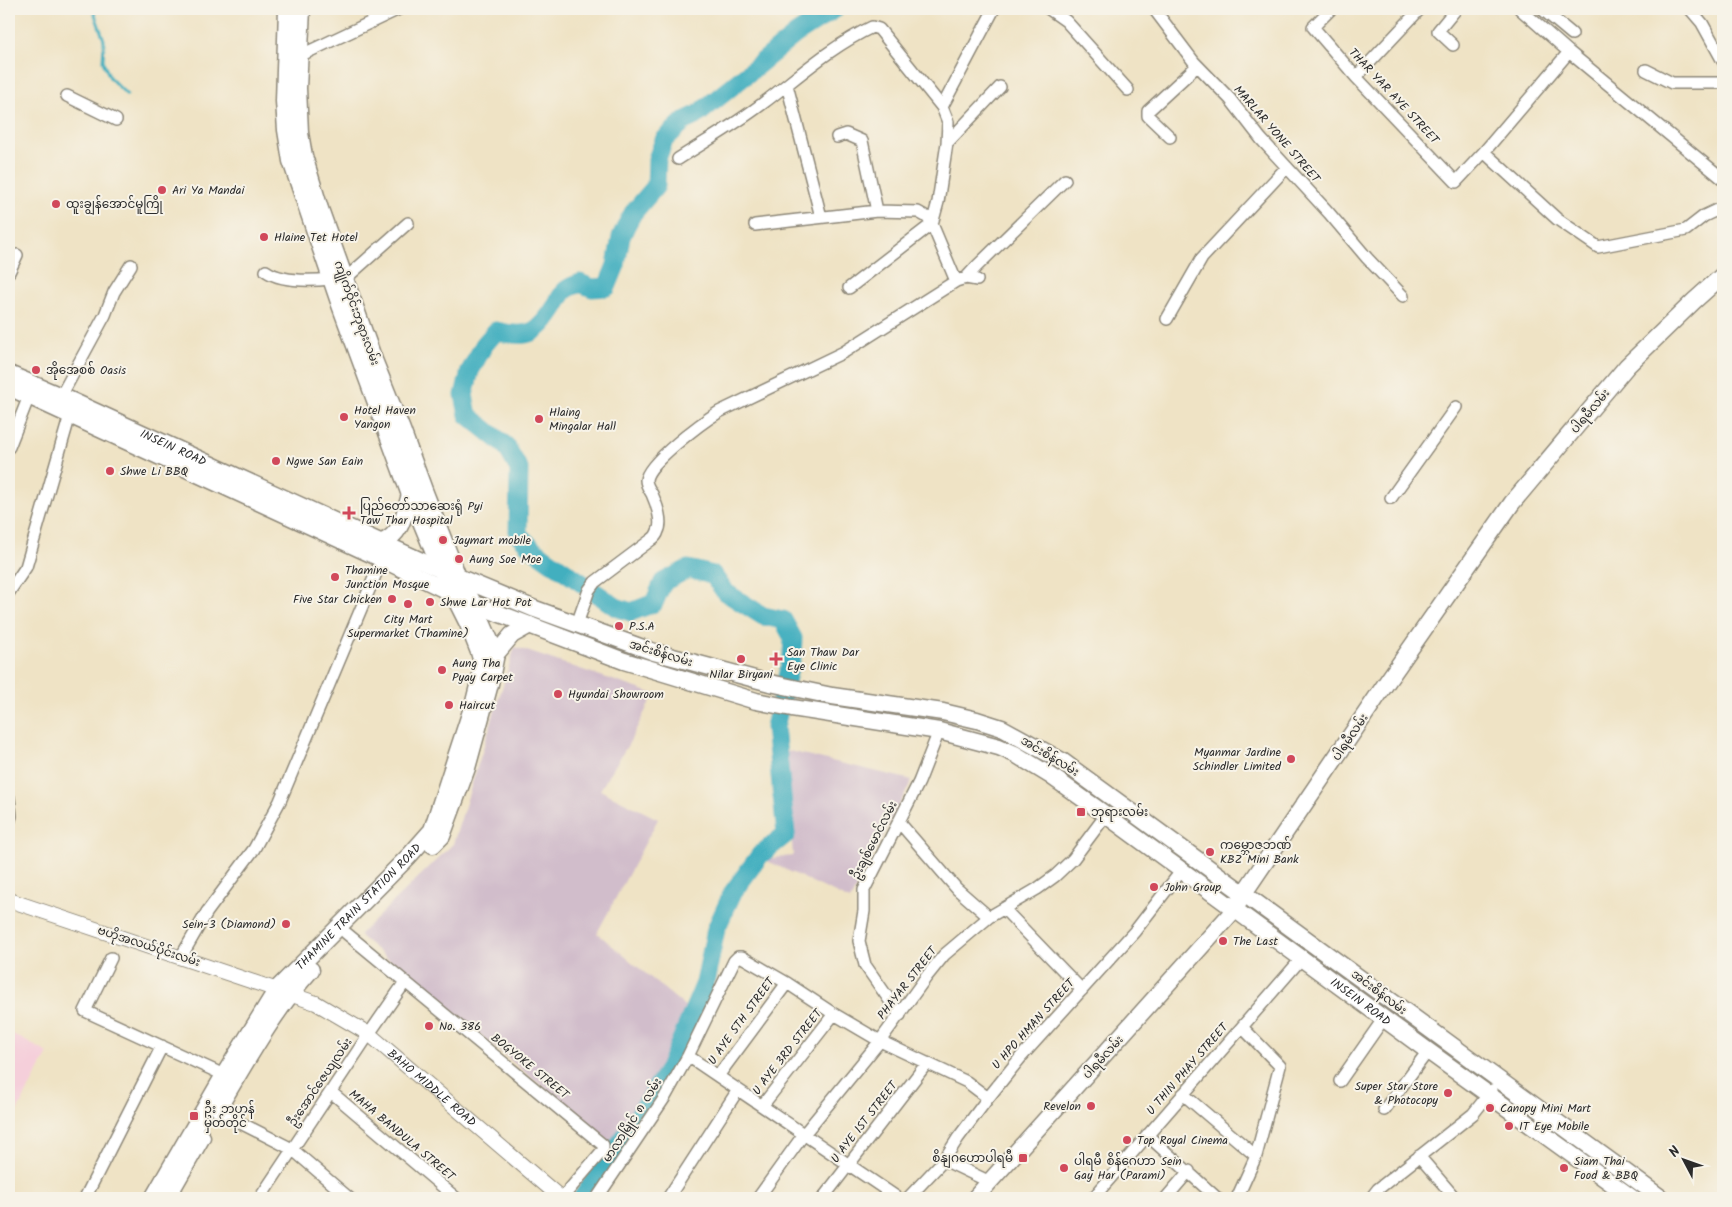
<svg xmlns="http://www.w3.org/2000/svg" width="1732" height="1207" viewBox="0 0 1732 1207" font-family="Kalam,'Noto Sans Myanmar',sans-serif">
<rect width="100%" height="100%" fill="#f7f3e8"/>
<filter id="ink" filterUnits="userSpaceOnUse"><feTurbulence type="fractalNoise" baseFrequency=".02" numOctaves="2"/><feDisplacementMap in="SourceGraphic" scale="10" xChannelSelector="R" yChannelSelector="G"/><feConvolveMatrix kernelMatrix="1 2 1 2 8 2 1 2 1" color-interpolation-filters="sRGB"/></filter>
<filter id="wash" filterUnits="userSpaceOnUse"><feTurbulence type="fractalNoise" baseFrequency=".0096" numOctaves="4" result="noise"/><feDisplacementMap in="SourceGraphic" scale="20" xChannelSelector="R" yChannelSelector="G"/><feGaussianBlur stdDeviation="1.12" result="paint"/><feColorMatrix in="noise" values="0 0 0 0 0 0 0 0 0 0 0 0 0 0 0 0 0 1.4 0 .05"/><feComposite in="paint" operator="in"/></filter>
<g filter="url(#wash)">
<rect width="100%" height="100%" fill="#efe3c5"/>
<!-- built -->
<path fill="#f5cfda" d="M 9,1032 L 48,1053 L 9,1126 Z"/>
<!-- industrial -->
<path fill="#d1bdcb" d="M 515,647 L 654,694 L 629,743 L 600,790 L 658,819 L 597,933 L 687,1008 L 664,1064 L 613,1145 L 359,935 L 453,844 Z
M 785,750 L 912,780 L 850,900 L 763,859 L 793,856 Z"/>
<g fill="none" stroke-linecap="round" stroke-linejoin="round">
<!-- stream -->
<path stroke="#42afbf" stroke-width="3" d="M 93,9 L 104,40 L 103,62 L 110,78 L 127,95"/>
<!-- river -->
<path stroke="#42afbf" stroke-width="19" d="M 582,1198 L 626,1135 L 669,1069 L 705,983 L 716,929 L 733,892 L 760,855 L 786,834 L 775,727 L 792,656 L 793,638 L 783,620 L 763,616 L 725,592 L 713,575 L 688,569 L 663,582 L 654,603 L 631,612 L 616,607 L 533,549 L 518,534 L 519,469 L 506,446 L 468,415 L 464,395 L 470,371 L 484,345 L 496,331 C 528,339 538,334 555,307 C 558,302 561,294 566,290 C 569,287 576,285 580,283 L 592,288 L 607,287 L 616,265 L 621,237 L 626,226 L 633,213 L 656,186 L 657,159 L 664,140 L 684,121 L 697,115 L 796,34 L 835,9"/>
</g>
</g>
<g filter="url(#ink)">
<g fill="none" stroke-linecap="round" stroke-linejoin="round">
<defs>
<path id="minor" d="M 1049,9 L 1066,21 L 1128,90
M 1154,9 L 1194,62 L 1230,99 L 1261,139 L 1329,213 L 1367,258 L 1403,296
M 1331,9 L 1313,27 L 1356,77 L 1456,182 L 1484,152 L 1569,52
M 1520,9 L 1569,52 L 1723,179
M 1542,9 L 1572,34
M 1690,9 L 1702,23 L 1723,61
M 1453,45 L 1438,31 L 1456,9
M 295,58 L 399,9
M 1646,70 L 1672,83 L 1723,83
M 1356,77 L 1420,9
M 787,85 L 821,217
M 67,96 L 116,120
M 942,107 L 994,9
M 837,137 L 846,134 L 862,141 L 877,211
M 1170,137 L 1148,116 L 1148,111 L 1197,66
M 947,143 L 1000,87
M 1484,152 L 1557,219 L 1598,247 L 1686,230 L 1704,216 L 1723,207
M 678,159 C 706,141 736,124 762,104 C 798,77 830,47 872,27 L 879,29 L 942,107 L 948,122 L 947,143 L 938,202 L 932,224 L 849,288
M 755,225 L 877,211 L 918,212 L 927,217 L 932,224 L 956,281
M 266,271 C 282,282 311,281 331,279
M 9,272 L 17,255
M 966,278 L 976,267 L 1065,180
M 345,279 L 408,223
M 1167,319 L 1202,258 L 1287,167
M 61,396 L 105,315 L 114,292 L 131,265
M 9,447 L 31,391
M 1391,498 L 1456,407
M 9,592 L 26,567 L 70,415
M 577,624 L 589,590 L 595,582 L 651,540 C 654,538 657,535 658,531 C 663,522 656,503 652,494 C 649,489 646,485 646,480 C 647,463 704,421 719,412 L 844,352 L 956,281 L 966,278 L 977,280
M 9,798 L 11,816 L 9,822
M 899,822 L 957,889 L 989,917
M 1004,909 L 1082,990
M 346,933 L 603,1145 L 603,1150 L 562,1198
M 181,957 L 207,912 L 254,849 L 280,801 L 382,559
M 111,958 L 85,1011 L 224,1075
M 900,1015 L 865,965 L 859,941 L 864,911 L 864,890 L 919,782 L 939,731
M 688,1056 L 898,1198
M 718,1076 L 787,983
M 1340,1081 L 1384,1018
M 331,1092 L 456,1198
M 1183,1094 L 1256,1156
M 762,1106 L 834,1014
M 1384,1110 L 1428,1051
M 217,1111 L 292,1149 L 349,1198
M 1147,1135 L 1217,1198
M 1419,1156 L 1455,1198
M 944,1160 L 990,1182
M 85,1198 L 162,1046
M 260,1198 L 369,1034 L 405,982
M 597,1198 L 665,1097 L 688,1056 L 734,961 L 738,957 L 742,957 L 787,983 L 834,1014 L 880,1041 L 967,1082 L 988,1098
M 668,1198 L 738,1090
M 758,1198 L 804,1134 L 880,1041 L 927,976 L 944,955 L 989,917 L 1037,889 L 1055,876 L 1073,859 L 1106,815
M 823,1198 L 927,1063
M 908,1198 L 944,1160 L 958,1138 L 988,1098 L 1021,1057 L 1135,931 L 1182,870
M 1093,1198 L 1302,958
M 1166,1198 L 1189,1171
M 1237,1198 L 1256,1156 L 1280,1066 L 1242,1027
M 1371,1198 L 1378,1189 L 1473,1114 L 1492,1090"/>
<g id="tertiary">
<path id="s1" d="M 9,900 L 316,1003 L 369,1034 L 561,1198"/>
</g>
<g id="primary">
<path d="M 302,9 L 298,88 L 300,133 L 304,156 L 320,209 L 374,360 L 402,430 L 424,490 L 458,577 L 474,604 L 496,654 L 490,684 L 467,768 L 442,836 L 433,845"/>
<path id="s2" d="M 9,374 L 61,396 L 441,570 L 535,609 L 654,652 L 770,683 L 832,696 L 943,712 L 977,720 L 1002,728 L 1062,761 L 1661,1198"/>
<path id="s3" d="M 9,387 L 382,559 L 474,604 L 624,661 L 756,701 L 792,708 L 939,731 L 999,747 L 1015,754 L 1051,776 L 1106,815 L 1428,1051 L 1632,1198"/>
<path d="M 382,542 C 402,535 404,514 410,495"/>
<path d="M 496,654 L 512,635 L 530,625"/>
<path d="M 219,1107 C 247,1060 274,1011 311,970"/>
<path id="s4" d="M 153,1198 L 224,1075 L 277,989 L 409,856 L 432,830 L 474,702 L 483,666 L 479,652 L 468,624 L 441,570 L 410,495 L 340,305 L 291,161 L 286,130 L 284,101 L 287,9"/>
<path d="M 167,1198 L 202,1137"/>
<path d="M 975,1198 L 1235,909 L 1244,893 L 1389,679 L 1512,503 L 1627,366 L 1694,301 L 1723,275"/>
</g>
</defs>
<!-- minor casing -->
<use href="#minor" stroke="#8d8778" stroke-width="14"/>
<!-- tertiary casing -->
<use href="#tertiary" stroke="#8d8778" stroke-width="16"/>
<!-- primary casing -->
<use href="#primary" stroke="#8d8778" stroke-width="19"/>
<!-- minor -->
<use href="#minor" stroke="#fff" stroke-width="11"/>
<!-- tertiary -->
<use href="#tertiary" stroke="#fff" stroke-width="14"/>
<!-- primary -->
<use href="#primary" stroke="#fff" stroke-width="16"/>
</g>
</g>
<!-- markers -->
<g fill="#d1495b" stroke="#f7f3e8" stroke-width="2">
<circle cx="162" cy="190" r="5"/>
<circle cx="56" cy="204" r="5"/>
<circle cx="264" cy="237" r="5"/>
<circle cx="36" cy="370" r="5"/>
<circle cx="344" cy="417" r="5"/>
<circle cx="539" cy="419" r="5"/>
<circle cx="276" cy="461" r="5"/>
<circle cx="110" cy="471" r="5"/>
<path d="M346.5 505.5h5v5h5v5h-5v5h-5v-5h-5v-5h5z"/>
<circle cx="443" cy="540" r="5"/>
<circle cx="459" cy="559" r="5"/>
<circle cx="335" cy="577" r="5"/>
<circle cx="392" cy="599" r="5"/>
<circle cx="430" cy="602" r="5"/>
<circle cx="408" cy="604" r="5"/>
<circle cx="619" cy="626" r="5"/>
<circle cx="741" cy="659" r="5"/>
<path d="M773.5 651.5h5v5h5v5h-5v5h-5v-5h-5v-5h5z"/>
<circle cx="442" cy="670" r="5"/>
<circle cx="558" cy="694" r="5"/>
<circle cx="449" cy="705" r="5"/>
<circle cx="1291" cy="759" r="5"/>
<rect x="1076" y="807" width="10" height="10" rx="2.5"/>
<circle cx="1210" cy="852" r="5"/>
<circle cx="1154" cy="887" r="5"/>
<circle cx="286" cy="924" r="5"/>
<circle cx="1223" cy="941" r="5"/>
<circle cx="429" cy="1026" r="5"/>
<circle cx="1448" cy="1093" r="5"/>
<circle cx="1091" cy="1106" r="5"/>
<circle cx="1490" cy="1108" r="5"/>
<rect x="189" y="1111" width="10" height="10" rx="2.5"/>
<circle cx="1509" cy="1126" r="5"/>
<circle cx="1127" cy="1140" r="5"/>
<rect x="1018" y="1153" width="10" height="10" rx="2.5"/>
<circle cx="1064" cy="1168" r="5"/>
<circle cx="1564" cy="1168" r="5"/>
</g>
<g text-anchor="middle" stroke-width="4" stroke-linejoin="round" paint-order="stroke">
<!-- street labels -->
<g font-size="12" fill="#2b2b2b" stroke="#f7f3e8">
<text transform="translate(1394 96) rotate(47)" y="4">THAR YAR AYE STREET</text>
<text transform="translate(1277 134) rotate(49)" y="4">MARLAR YONE STREET</text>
<text transform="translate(357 313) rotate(70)" y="4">ကျိုက်ဝိုင်းဘုရားလမ်း</text>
<text transform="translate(1590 411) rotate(-50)" y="4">ပါရမီလမ်း</text>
<text dy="4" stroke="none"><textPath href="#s2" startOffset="180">INSEIN ROAD</textPath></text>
<text transform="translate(661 653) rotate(17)" y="4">အင်းစိန်လမ်း</text>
<text transform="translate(1350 737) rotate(-56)" y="4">ပါရမီလမ်း</text>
<text transform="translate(1050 756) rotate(31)" y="4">အင်းစိန်လမ်း</text>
<text transform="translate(874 840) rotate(-63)" y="4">ဦးချစ်မောင်လမ်း</text>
<text dy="4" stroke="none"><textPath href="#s4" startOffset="359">THAMINE TRAIN STATION ROAD</textPath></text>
<text transform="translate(149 946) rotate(18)" y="4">ဗဟိုအလယ်ပိုင်းလမ်း</text>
<text transform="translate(907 983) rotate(-52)" y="4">PHAYAR STREET</text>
<text transform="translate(1379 992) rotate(37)" y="4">အင်းစိန်လမ်း</text>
<text dy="4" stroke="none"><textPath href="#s3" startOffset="1502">INSEIN ROAD</textPath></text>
<text transform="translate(741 1021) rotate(-54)" y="4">U AYE 5TH STREET</text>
<text transform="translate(1033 1024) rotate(-48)" y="4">U HPO HMAN STREET</text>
<text transform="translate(787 1052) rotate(-52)" y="4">U AYE 3RD STREET</text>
<text transform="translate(1103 1057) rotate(-48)" y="4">ပါရမီလမ်း</text>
<text transform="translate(530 1066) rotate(39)" y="4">BOGYOKE STREET</text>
<text transform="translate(1187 1069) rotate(-49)" y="4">U THIN PHAY STREET</text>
<text transform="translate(320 1082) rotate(-56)" y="4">ဦးအောင်ဇေယျလမ်း</text>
<text dy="4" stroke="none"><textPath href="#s1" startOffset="468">BAHO MIDDLE ROAD</textPath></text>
<text transform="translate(632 1120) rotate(-57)" y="4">မာလာမြိုင် ၈ လမ်း</text>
<text transform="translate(864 1122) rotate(-52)" y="4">U AYE 1ST STREET</text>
<text transform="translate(402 1135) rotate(40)" y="4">MAHA BANDULA STREET</text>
</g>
<!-- poi labels -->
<g font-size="12" fill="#2b2b2b" stroke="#f7f3e8" text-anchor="start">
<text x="172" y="194">Ari Ya Mandai</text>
<text x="66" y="208">ထူးချွန်အောင်မူကြို</text>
<text x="274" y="241">Hlaine Tet Hotel</text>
<text x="46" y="374">အိုအေစစ် Oasis</text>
<text x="354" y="414">Hotel Haven<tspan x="354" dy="14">Yangon</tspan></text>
<text x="549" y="416">Hlaing<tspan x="549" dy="14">Mingalar Hall</tspan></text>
<text x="286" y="465">Ngwe San Eain</text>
<text x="120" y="475">Shwe Li BBQ</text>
<text x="360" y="510">ပြည်တော်သာဆေးရုံ Pyi<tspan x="360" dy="14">Taw Thar Hospital</tspan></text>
<text x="453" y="544">Jaymart mobile</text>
<text x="469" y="563">Aung Soe Moe</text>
<text x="345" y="574">Thamine<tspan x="345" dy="14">Junction Mosque</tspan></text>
<text x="382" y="603" text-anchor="end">Five Star Chicken</text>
<text x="440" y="606">Shwe Lar Hot Pot</text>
<text x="408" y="623" text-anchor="middle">City Mart<tspan x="408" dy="14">Supermarket (Thamine)</tspan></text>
<text x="629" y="630">P.S.A</text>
<text x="787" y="656">San Thaw Dar<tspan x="787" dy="14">Eye Clinic</tspan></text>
<text x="452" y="667">Aung Tha<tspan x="452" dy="14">Pyay Carpet</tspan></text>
<text x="741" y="678" text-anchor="middle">Nilar Biryani</text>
<text x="568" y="698">Hyundai Showroom</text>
<text x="459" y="709">Haircut</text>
<text x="1281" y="756" text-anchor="end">Myanmar Jardine<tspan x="1281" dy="14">Schindler Limited</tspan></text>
<text x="1091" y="816">ဘုရားလမ်း</text>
<text x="1220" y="849">ကမ္ဘောဇဘဏ်<tspan x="1220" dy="14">KBZ Mini Bank</tspan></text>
<text x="1164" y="891">John Group</text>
<text x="276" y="928" text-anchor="end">Sein-3 (Diamond)</text>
<text x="1233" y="945">The Last</text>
<text x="439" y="1030">No. 386</text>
<text x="1438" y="1090" text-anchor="end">Super Star Store<tspan x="1438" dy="14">&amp; Photocopy</tspan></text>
<text x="1081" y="1110" text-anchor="end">Revelon</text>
<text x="1500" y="1112">Canopy Mini Mart</text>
<text x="204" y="1113">ဦး ဘဟန်<tspan x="204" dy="14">မှတ်တိုင်</tspan></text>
<text x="1519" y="1130">IT Eye Mobile</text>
<text x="1137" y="1144">Top Royal Cinema</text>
<text x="1013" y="1162" text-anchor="end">စိနျဂဟောပါရမီ</text>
<text x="1074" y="1165">ပါရမီ စိန်ဂေဟာ Sein<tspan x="1074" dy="14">Gay Har (Parami)</tspan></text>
<text x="1574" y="1165">Siam Thai<tspan x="1574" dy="14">Food &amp; BBQ</tspan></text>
</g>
</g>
<!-- margin -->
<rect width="1732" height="1207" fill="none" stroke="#f7f3e8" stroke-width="30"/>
<!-- north arrow -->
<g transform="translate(1684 1160) rotate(311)" stroke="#f7f3e8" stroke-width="4" paint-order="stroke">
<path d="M0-4L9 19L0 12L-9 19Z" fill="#2b2b2b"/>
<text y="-8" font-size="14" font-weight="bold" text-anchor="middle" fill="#2b2b2b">N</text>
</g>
</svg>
